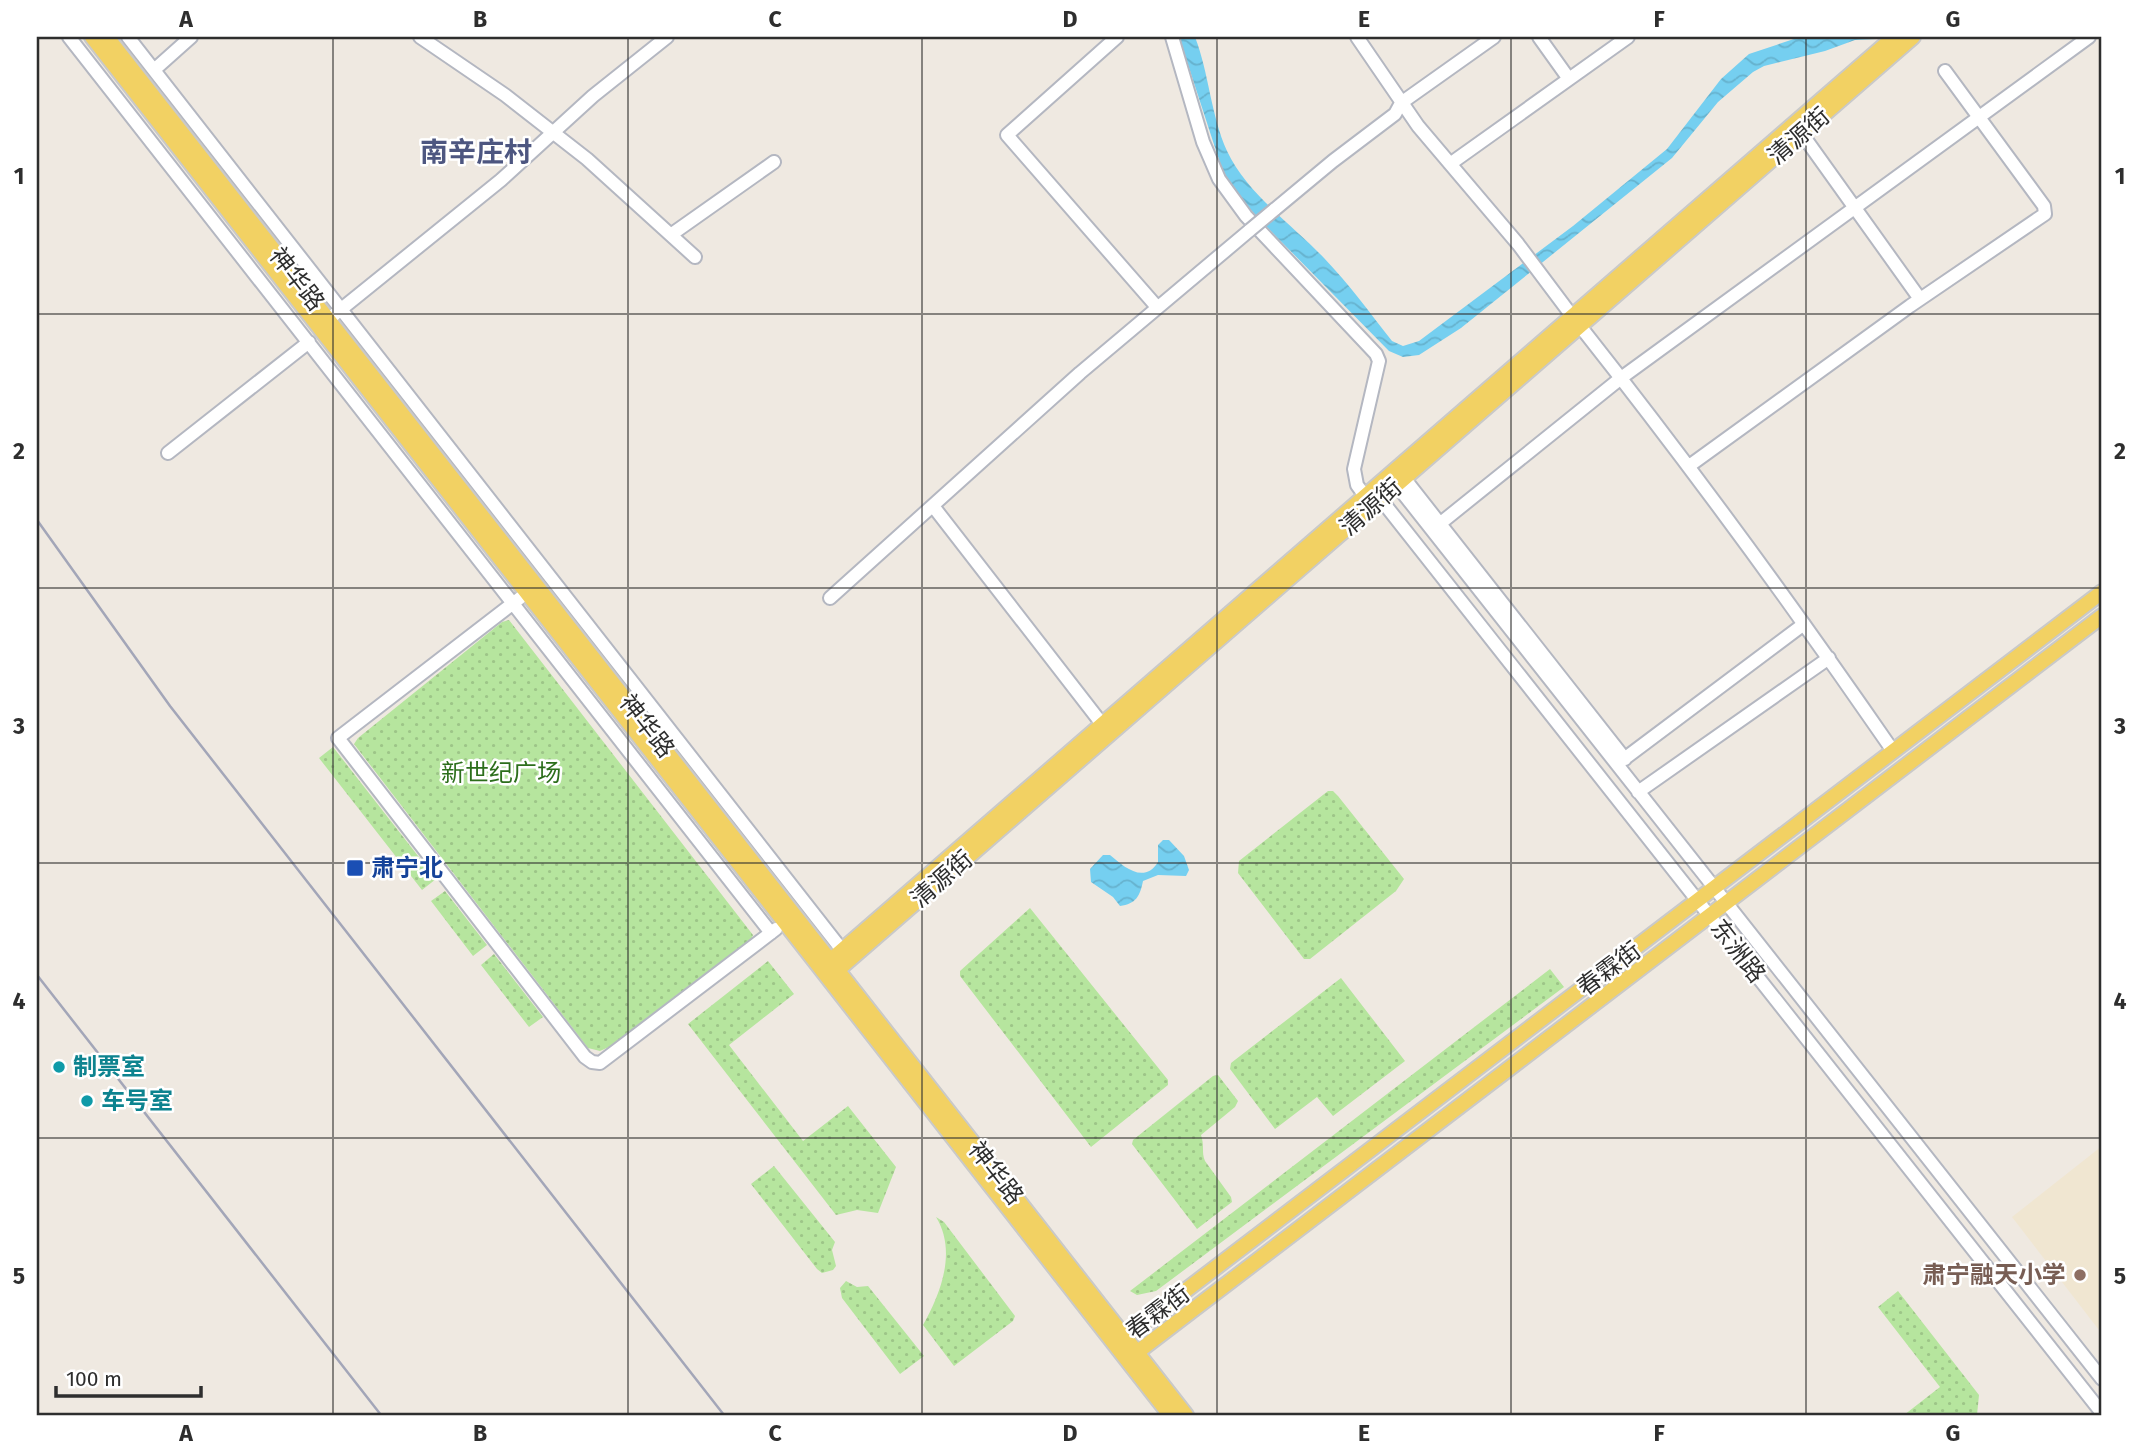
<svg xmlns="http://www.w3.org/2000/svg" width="2139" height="1452" viewBox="0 0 2139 1452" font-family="'Fira Sans','Noto Sans SC',sans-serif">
<defs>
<pattern id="green-dots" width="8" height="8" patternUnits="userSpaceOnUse" patternTransform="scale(1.75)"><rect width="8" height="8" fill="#b6e59e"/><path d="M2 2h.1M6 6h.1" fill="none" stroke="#9dc588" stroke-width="1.8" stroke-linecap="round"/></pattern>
<pattern id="water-waves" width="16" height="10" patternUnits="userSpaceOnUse" patternTransform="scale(1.75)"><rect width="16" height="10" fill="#75cff0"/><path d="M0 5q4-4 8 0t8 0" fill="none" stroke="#66b2ce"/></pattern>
</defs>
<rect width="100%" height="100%" fill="#efe9e1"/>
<!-- education -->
<path fill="#f0e6d1" d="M 2102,1146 L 2102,1334 L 2012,1217 Z"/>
<!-- green -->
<path fill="url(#green-dots)" d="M 509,620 L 753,935 L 751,940 L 611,1046 L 600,1051 L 588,1048 L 354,744 L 358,738 L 502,622 Z
M 333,747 L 436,879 L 422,890 L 319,758 Z
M 1328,791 L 1333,791 L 1338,796 L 1404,879 L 1396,891 L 1310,959 L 1304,959 L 1238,873 L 1239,861 Z
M 445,891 L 487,945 L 473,956 L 431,901 Z
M 1030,908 L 1168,1080 L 1168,1085 L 1091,1147 L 960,976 L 960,971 Z
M 494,954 L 543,1017 L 529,1027 L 481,965 Z
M 768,961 L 794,994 L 729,1045 L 803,1141 L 848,1106 L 896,1167 L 878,1213 L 857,1210 L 836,1215 L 688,1024 Z
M 1550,969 L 1564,987 L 1156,1291 L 1137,1295 L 1130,1291 Z
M 1341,978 L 1405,1061 L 1333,1116 L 1317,1097 L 1275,1129 L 1230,1069 L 1231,1063 Z
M 1218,1075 L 1238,1101 L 1235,1107 L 1201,1135 C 1205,1148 1201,1151 1205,1161 L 1231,1197 L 1232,1202 L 1197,1229 L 1132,1144 L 1133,1140 L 1213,1076 Z
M 774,1166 L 835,1242 L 832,1250 L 836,1266 L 833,1270 L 822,1273 L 817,1269 L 751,1184 Z
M 936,1217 L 944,1222 L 1015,1316 L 1013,1321 L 954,1366 L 923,1325 C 941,1293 957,1251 936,1217 Z
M 846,1281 L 857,1287 L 868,1286 L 924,1356 L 900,1374 L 842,1298 L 840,1288 Z
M 1898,1291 L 1979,1395 L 1977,1415 L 1904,1415 L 1940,1387 L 1878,1307 Z"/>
<!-- water -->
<path fill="url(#water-waves)" d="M 1179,37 L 1195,37 C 1209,73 1211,116 1227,151 C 1247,194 1292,224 1324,258 C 1349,284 1370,313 1392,341 L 1403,346 L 1419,341 L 1573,226 L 1667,149 L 1721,79 L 1749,54 L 1800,37 L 1920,37 L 1855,40 L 1825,51 L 1764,66 L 1753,72 L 1718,102 L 1672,158 L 1461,328 L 1419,355 L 1403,357 L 1389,351 L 1257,217 L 1235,191 L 1222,169 Z
M 1163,840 L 1169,840 L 1184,856 L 1189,870 L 1186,876 L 1158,875 L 1143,881 C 1140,896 1136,904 1120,906 L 1113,897 L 1091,882 L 1090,869 L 1103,855 L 1110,855 C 1123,866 1144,885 1158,862 L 1158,845 Z"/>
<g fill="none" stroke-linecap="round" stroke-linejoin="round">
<defs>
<path id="minor" d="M 69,37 L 771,933
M 128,37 L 842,950
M 420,37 L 505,95 L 587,159 L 695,257
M 1117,37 L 1007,135 L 1157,307
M 1172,37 L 1203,142 L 1219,179 L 1246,216 L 1376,354 L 1379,361 L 1354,469 L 1357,485 L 1365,496
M 1357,37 L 1418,126 L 1518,244 L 1572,316
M 1539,37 L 1569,79
M 154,70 L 191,37
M 1802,134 L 1920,299
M 1450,164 L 1628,37
M 1274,210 L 1333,161 L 1395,114 L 1401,103 L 1494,37
M 672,234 L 774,162
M 329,319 L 501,180 L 593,96 L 667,37
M 1580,326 C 1689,464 1793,606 1893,751
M 168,453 L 309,342
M 1689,466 L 1910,306 L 2045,214 L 2044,206 L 1945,71
M 1391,478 L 2102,1379
M 1404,478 L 1625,759
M 1375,492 L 2102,1413
M 933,506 L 1102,724
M 1432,530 L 1621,378 L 2089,37
M 520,598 L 338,738 L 585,1057 L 592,1062 L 600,1063 L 776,929
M 830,598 L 1080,373 L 1250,230
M 1620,762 L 1804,624
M 1638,792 L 1829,658"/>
<path id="major" d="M 92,37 L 1170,1415
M 107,37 L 1186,1415
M 825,965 L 1894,37
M 832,975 L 1913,37
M 1118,1342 L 2102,592
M 1131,1357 L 2102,616"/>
</defs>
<!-- minor casing -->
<use href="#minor" stroke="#b4b7c1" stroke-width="16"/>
<!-- major casing -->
<use href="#major" stroke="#c9c9c9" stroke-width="18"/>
<!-- minor -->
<use href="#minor" stroke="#fff" stroke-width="12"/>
<!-- major -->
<use href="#major" stroke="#f2d163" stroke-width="14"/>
<!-- rail -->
<path stroke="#a3a6b8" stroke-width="2.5" d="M 37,520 L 170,706 L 724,1415
M 37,975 L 381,1415"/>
<defs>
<path id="minor-bridge" d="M 1250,230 L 1274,210"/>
</defs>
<!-- minor-bridge casing -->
<use href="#minor-bridge" stroke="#b4b7c1" stroke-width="16" stroke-linecap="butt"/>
<!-- minor-bridge -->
<use href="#minor-bridge" stroke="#fff" stroke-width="12"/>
</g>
<!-- grid -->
<path fill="none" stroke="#2e2e2e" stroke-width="2" stroke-opacity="0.55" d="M 333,37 L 333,1415M 628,37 L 628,1415M 922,37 L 922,1415M 1217,37 L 1217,1415M 1511,37 L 1511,1415M 1806,37 L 1806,1415M 37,314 L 2102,314M 37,588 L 2102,588M 37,863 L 2102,863M 37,1138 L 2102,1138"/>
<!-- markers -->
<rect fill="#1a4fb4" stroke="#fff" stroke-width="2.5" x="346" y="859" width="18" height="18" rx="3.5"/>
<g fill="#0f9aa8" stroke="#fff" stroke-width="2.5">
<circle cx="59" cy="1067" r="7"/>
<circle cx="87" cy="1101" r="7"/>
</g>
<circle fill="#8d6e63" stroke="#fff" stroke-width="2.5" cx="2080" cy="1275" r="7"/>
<g text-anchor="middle" stroke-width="5" stroke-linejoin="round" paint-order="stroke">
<!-- street labels -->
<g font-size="24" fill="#2e2e2e" stroke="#fff">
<text transform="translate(1799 136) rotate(-41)" y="8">清源街</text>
<text transform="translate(297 279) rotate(52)" y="8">神华路</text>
<text transform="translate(1371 507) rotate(-41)" y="8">清源街</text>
<text transform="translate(647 726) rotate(52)" y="8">神华路</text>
<text transform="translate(942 879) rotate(-41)" y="8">清源街</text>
<text transform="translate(1738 951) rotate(52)" y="8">东洲路</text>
<text transform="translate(1609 969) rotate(-37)" y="8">春霖街</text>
<text transform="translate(996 1173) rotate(52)" y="8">神华路</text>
<text transform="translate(1158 1312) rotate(-37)" y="8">春霖街</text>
</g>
<!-- park labels -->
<g font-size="24" fill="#2c6e1b" stroke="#fff">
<text x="501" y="781">新世纪广场</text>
</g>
<!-- transit labels -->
<g font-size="24" font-weight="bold" fill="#164399" stroke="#fff" text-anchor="start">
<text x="371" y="876">肃宁北</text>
</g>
<!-- culture labels -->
<g font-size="24" font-weight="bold" fill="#0d838f" stroke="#fff" text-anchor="start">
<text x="73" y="1075">制票室</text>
<text x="101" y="1109">车号室</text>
</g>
<!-- education labels -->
<g font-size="24" font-weight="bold" fill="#785e54" stroke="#fff" text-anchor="end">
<text x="2066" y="1283">肃宁融天小学</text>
</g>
<!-- quarter labels -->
<g font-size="28" font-weight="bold" fill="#4d5680" stroke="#fff">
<text x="476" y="162">南辛庄村</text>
</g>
</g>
<!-- border -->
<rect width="2139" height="1452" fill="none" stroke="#ffffff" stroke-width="77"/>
<!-- scale -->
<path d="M56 1386v10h145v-10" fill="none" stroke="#2e2e2e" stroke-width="3.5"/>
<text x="66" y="1386" font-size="21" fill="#2e2e2e" stroke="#ffffff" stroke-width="5" paint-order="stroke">100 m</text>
<rect x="38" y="38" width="2062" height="1376" fill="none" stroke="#2e2e2e" stroke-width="2.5"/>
<g font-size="23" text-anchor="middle" font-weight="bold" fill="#2e2e2e">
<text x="186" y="27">A</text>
<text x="480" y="27">B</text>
<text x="775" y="27">C</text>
<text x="1070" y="27">D</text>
<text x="1364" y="27">E</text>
<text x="1659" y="27">F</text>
<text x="1953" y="27">G</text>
<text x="19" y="184">1</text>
<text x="2120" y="184">1</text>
<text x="19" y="459">2</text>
<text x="2120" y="459">2</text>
<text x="19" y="734">3</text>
<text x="2120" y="734">3</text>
<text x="19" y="1009">4</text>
<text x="2120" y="1009">4</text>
<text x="19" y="1284">5</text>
<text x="2120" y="1284">5</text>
<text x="186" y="1441">A</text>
<text x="480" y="1441">B</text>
<text x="775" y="1441">C</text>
<text x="1070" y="1441">D</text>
<text x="1364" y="1441">E</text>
<text x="1659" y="1441">F</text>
<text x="1953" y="1441">G</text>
</g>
</svg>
